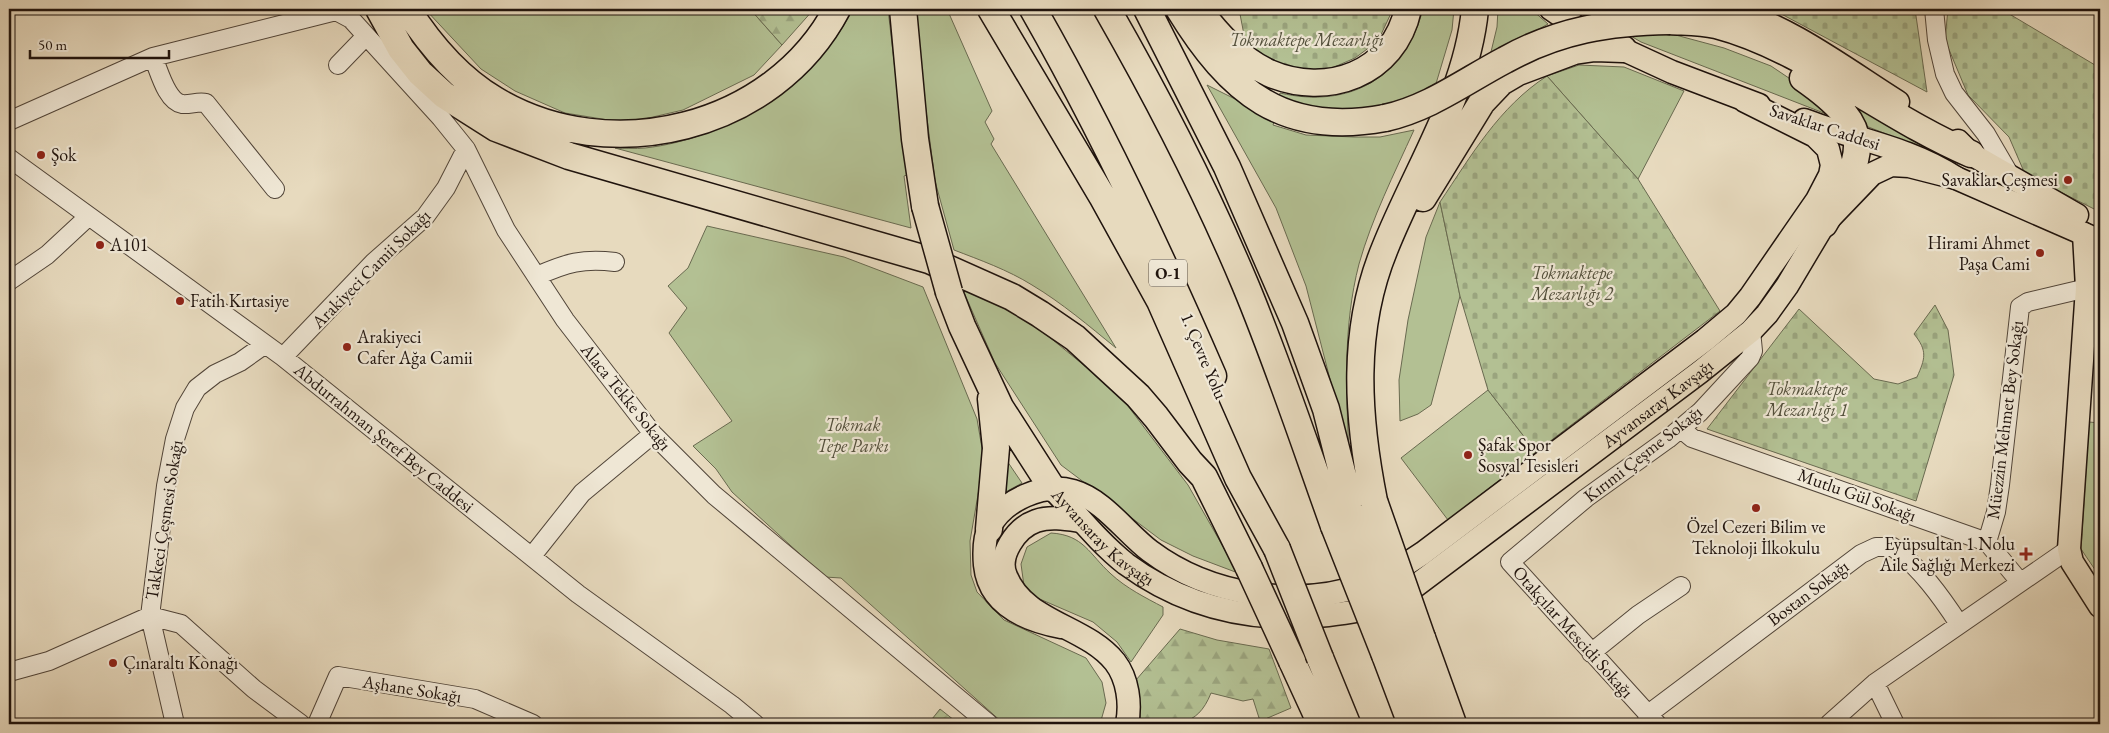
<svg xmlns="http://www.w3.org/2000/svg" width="2109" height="733" viewBox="0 0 2109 733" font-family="'EB Garamond',serif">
<defs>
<pattern id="forest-firs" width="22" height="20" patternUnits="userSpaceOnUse" patternTransform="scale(1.25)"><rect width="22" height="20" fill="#b3c093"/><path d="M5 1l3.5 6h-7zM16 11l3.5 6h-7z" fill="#9aa47e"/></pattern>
<pattern id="cemetery-stones" width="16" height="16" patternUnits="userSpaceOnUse" patternTransform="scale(1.25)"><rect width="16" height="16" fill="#b3c093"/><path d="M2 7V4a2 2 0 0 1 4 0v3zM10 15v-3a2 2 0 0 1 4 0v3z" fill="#9aa47e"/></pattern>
<pattern id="garden-furrows" width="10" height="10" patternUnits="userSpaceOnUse" patternTransform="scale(1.25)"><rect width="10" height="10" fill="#b3c093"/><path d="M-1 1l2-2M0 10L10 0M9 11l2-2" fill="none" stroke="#9aa47e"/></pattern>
</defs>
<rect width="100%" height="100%" fill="#e7dabe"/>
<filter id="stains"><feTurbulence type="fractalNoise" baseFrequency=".004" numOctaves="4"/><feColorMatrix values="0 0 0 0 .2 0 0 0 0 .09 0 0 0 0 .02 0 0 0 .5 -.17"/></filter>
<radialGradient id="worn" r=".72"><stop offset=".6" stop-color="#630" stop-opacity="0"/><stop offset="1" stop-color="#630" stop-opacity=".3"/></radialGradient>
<!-- green -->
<path fill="#b3c093" stroke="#696a50" d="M 425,9 L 750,9 L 782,45 L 754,75 L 683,110 L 627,123 L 565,113 L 515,91 L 481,69 Z
M 853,9 L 888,9 L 907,175 L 904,176 L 911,228 L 615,148 C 625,148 635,149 645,148 C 727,139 816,83 853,9 Z
M 913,9 L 947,9 L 992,111 L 985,122 L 994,139 L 991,144 L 1116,348 C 1089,326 1062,303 1032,285 C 1008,270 980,260 954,250 L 935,181 Z
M 1423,9 L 1454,9 L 1452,30 L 1435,87 L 1422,96 L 1369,112 L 1305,107 L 1279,97 L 1280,93 C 1349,109 1405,78 1423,9 Z
M 1498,9 L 1531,9 L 1548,24 L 1490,56 L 1497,27 Z
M 1612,9 L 1657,9 L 1657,30 L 1724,48 L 1771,66 L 1829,105 L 1834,117 L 1641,42 L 1624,32 L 1610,13 Z
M 1579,65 L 1624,67 L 1684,91 L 1638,179 L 1547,76 Z
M 1207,85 L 1275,119 L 1273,125 L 1306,135 L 1354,137 L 1380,137 L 1414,130 C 1394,174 1372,218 1359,264 C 1343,326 1346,389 1349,453 L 1306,286 L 1276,208 Z
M 1851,102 L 1959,163 L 1861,124 Z
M 1440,202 L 1460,296 L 1431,405 L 1418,414 L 1400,421 L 1399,380 L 1408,320 L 1426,237 Z
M 707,226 L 844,257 L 923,287 L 977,419 L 984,460 L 970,541 L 971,575 L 977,592 L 1004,620 L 1086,658 L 1102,682 L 1106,703 L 1100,724 L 1004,724 L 841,578 L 825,577 L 732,492 L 716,469 L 693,446 L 732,421 L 669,333 L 687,308 L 668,286 L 688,268 Z
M 962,288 L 1021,314 L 1118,393 L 1188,485 L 1238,573 L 1193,556 L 1161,540 L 1061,465 L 995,363 Z
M 1488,390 L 1536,452 L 1448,520 L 1401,458 Z
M 2089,422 L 2100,423 L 2100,577 L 2081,549 Z
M 1005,458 L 1022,483 L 1002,494 Z
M 1051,533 C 1084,535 1089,554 1111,574 C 1126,588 1146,598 1163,607 L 1163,615 L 1131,662 L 1117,642 L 1093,622 L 1035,597 L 1024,586 L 1021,564 L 1027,547 Z"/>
<!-- forest -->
<path fill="url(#forest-firs)" stroke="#696a50" d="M 750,9 L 814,9 L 782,45 Z
M 1180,629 L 1217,640 L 1269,649 L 1291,708 L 1263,720 L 1259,724 L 1255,724 L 1260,721 L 1253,699 L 1243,701 L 1211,693 C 1197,729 1174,724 1141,724 L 1136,680 Z"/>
<!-- cemetery -->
<path fill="url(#cemetery-stones)" stroke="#696a50" d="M 1239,9 L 1393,9 L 1378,41 L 1355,58 L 1332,68 L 1314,72 L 1280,67 L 1246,45 Z
M 1772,9 L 1915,9 L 1927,92 Z
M 1948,9 L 2001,9 L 2100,68 L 2100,212 L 2025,174 L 2009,137 L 1968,95 L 1945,40 Z
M 1547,76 L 1638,179 L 1720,311 L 1536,452 L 1488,390 L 1460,296 L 1440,202 C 1471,156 1499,107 1547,76 Z
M 1935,305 L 1948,330 L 1954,375 L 1916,501 L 1707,429 L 1799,309 L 1874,379 L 1898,384 L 1917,377 C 1925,359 1928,351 1914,334 Z"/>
<!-- garden -->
<path fill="url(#garden-furrows)" stroke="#696a50" d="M 940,709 L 959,724 L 928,724 Z"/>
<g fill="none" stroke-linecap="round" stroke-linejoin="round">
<defs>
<path id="minor" d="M 338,9 L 336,11 L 351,19 L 441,118 L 466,149 L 506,230 L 565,320 L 653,434 L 714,495 L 989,724
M 1934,9 L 1937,40 L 1945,74 L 1954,93 L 1986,134 L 2011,177
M 153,57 C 159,70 166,101 182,104 C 190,105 198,101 206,103 L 275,189
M 338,65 L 366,36
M 9,121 L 153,57 L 336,11
M 9,158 L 283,357 L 578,594 L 732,705 L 755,724
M 537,276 C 566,263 583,258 615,262
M 9,281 L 47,255 L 88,217
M 283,357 L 374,262 L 425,217 L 446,188 L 466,149
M 1680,428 L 1692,438 L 1987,542 L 2020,582
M 1987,542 L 1996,512 L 2000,485 L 2020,307 L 2028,302 L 2087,288
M 532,556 L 582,493 L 653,434
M 150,616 L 181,624 L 254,689 L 301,724
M 1591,653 L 1638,615 L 1681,586
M 9,672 L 49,661 L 150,616
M 1875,683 L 1895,724
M 1647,715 L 1861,554 L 1876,547 L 1893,547 C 1921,569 1940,595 1959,624
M 175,724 L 150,616 L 166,486 L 175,439 L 185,408 L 197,388 L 215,374 L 240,362 L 264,345
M 317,724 L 338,676 L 475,699 L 533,724
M 1657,724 L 1510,562 L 1586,498 L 1668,439 L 1700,412 L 1750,358 L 1753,351 L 1751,331
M 1829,724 L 1875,683 L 2069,549"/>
<g id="major">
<path d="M 1551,9 L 1583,31 L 1672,72 L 1759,105"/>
<path d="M 1597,9 L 1595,22 L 1597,37"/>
<path d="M 1728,9 C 1787,24 1847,70 1898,102"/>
<path d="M 1804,120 C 1854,139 1911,148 1956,178 L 2100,241"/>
<path d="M 1958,141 L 1971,154 L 2077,215"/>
<path d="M 2084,234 L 2087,288 L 2069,549 L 2072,562 L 2100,606"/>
<path id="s1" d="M 1052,488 C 1076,513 1098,542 1126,564 C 1186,608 1255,623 1328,615 C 1346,613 1363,611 1380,605 C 1392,601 1403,593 1414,587 L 1700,372 L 1751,331 L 1767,314 L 1787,286 L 1824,224 L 1872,174 L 1891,165 L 1909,166 L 1956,178"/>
<path d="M 1081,521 C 1067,519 1050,516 1036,521 C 1016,528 997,556 1006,576 C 1025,623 1085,625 1115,662 C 1128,679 1131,704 1127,724"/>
<path d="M 1061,627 C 1025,620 989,605 985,565 C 984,553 984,538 989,528 C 1003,500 1044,482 1073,491 C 1104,500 1126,533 1150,551 C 1210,596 1296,609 1367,584 C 1387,577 1405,565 1423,553 L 1705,340 L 1736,314 L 1750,297 L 1817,200 L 1830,175 L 1832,165 L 1828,149 L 1815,136 L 1745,101"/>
</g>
<path id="highway" d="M 379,9 L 401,49 L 420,73 L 444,95 L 496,128 L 569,156 L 929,260 L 1012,297 L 1040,314 L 1075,338 L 1138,396 L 1156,417 L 1190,462 L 1204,477 L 1249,568
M 407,9 C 430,45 458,78 495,100 C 610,169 774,129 837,9
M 903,9 L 915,139 L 925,206
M 991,9 L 1102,196 L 1160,301 L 1238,478 L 1277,549
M 1033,9 C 1101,128 1159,251 1213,376
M 1107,9 C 1158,98 1205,189 1245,284 C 1278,363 1305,445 1334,526
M 1147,9 L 1227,167 L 1295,323 L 1326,409 L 1343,476 L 1358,518
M 1179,9 C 1230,92 1283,137 1385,118
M 1198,9 C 1217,34 1239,59 1269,73 C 1327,98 1394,74 1408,9
M 1670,21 C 1685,22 1701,22 1716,25 C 1804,48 1886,118 1971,154
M 1803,78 C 1879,131 1864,154 1824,224
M 1423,198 L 1482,102 L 1501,82 L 1518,72 L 1574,51 L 1595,48 L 1623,49
M 949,292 L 962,326 L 1000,407 L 1052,488
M 1374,501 C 1357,416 1351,330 1385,248 C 1416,170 1467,94 1475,9
M 989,529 L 996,448 L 991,399
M 1422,638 L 1453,724
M 1407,652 L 1430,724
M 1385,655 L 1411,724
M 1320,658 L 1347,724
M 1292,661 L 1321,724"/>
</defs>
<!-- minor casing -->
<use href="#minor" stroke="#514539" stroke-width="20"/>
<!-- major casing -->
<use href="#major" stroke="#1f130d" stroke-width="25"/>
<!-- highway casing -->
<use href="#highway" stroke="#1f130d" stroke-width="29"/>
<!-- minor -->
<use href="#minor" stroke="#efe7d5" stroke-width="18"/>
<!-- major -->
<use href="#major" stroke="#e7dabe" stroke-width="22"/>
<!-- highway -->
<use href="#highway" stroke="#e7dabe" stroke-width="26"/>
<defs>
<path id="highway-bridge" d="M 1385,118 C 1430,108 1465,81 1505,60 C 1559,30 1609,22 1670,21
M 925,206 L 949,292
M 1374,501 L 1422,638
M 1358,518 L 1407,652
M 1334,526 L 1385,655
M 1277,549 L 1320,658
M 1249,568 L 1292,661"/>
</defs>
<!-- highway-bridge casing -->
<use href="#highway-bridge" stroke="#1f130d" stroke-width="29" stroke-linecap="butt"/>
<!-- highway-bridge -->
<use href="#highway-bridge" stroke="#e7dabe" stroke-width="26"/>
</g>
<!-- markers -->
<g fill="#8f2418" stroke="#efe7d5" stroke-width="2">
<circle cx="41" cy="155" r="5"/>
<circle cx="2068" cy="180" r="5"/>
<circle cx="100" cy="245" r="5"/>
<circle cx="2040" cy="253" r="5"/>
<circle cx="180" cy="301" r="5"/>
<circle cx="347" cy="347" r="5"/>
<circle cx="1468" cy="455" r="5"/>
<circle cx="1756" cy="508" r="5"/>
<path d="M2023.5 546.5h5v5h5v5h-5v5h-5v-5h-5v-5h5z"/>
<circle cx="113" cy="663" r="5"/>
</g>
<g text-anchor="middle" stroke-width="4.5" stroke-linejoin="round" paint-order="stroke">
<!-- shield labels -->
<rect fill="#efe7d5" stroke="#5d5349" stroke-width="1" x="1149" y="259.5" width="38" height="27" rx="4"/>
<g font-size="16" font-weight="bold" fill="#1f130d">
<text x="1168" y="279">O-1</text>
</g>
<!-- park labels -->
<g font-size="18" font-style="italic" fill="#53503c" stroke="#efe7d5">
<text x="1307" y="46">Tokmaktepe Mezarlığı</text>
<text x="1572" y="279">Tokmaktepe<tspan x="1572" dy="21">Mezarlığı 2</tspan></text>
<text x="1807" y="395">Tokmaktepe<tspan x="1807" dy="21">Mezarlığı 1</tspan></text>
<text x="853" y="431">Tokmak<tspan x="853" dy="21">Tepe Parkı</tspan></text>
</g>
<!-- street labels -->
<g font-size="18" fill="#1f130d" stroke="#efe7d5">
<text transform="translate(1825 127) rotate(18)" y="6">Savaklar Caddesi</text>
<text transform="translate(371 269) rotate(-45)" y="6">Arakiyeci Camii Sokağı</text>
<text transform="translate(1204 356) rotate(67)" y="6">1. Çevre Yolu</text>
<text transform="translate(626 397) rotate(51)" y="6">Alaca Tekke Sokağı</text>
<text dy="6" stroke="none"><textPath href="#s1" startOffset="716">Ayvansaray Kavşağı</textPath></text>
<text transform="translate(2005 420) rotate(-83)" y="6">Müezzin Mehmet Bey Sokağı</text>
<text transform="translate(384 438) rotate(39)" y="6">Abdurrahman Şeref Bey Caddesi</text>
<text transform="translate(1643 454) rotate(-38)" y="6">Kırımi Çeşme Sokağı</text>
<text transform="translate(1857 495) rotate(20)" y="6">Mutlu Gül Sokağı</text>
<text transform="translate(164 520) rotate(-81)" y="6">Takkeci Çeşmesi Sokağı</text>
<text dy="6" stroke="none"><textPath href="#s1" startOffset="71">Ayvansaray Kavşağı</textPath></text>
<text transform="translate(1808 593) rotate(-37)" y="6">Bostan Sokağı</text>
<text transform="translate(1573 632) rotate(48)" y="6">Otakçılar Mescidi Sokağı</text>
<text transform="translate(412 689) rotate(9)" y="6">Aşhane Sokağı</text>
</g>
<!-- poi labels -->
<g font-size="18" fill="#1f130d" stroke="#efe7d5" text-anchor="start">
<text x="51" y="161">Şok</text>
<text x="2058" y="186" text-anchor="end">Savaklar Çeşmesi</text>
<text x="2030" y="249" text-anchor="end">Hirami Ahmet<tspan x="2030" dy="21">Paşa Cami</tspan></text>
<text x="110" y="251">A101</text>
<text x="190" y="307">Fatih Kırtasiye</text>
<text x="357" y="343">Arakiyeci<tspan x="357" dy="21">Cafer Ağa Camii</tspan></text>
<text x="1478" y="451">Şafak Spor<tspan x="1478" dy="21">Sosyal Tesisleri</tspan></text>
<text x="1756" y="533" text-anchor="middle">Özel Cezeri Bilim ve<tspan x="1756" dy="21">Teknoloji İlkokulu</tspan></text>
<text x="2015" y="550" text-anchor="end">Eyüpsultan 1 Nolu<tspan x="2015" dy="21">Aile Sağlığı Merkezi</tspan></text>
<text x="123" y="669">Çınaraltı Konağı</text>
</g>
</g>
<!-- margin -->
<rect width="2109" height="733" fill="none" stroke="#e7dabe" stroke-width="30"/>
<rect x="10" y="10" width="2089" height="713" fill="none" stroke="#1f130d" stroke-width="2.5"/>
<rect x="15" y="15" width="2079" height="703" fill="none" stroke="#1f130d"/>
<!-- scale -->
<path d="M30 50v8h139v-8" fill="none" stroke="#1f130d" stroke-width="2.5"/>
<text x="38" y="50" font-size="15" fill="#1f130d" stroke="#efe7d5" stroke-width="4" paint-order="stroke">50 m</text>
<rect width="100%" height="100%" filter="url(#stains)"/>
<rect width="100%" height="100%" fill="url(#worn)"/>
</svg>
